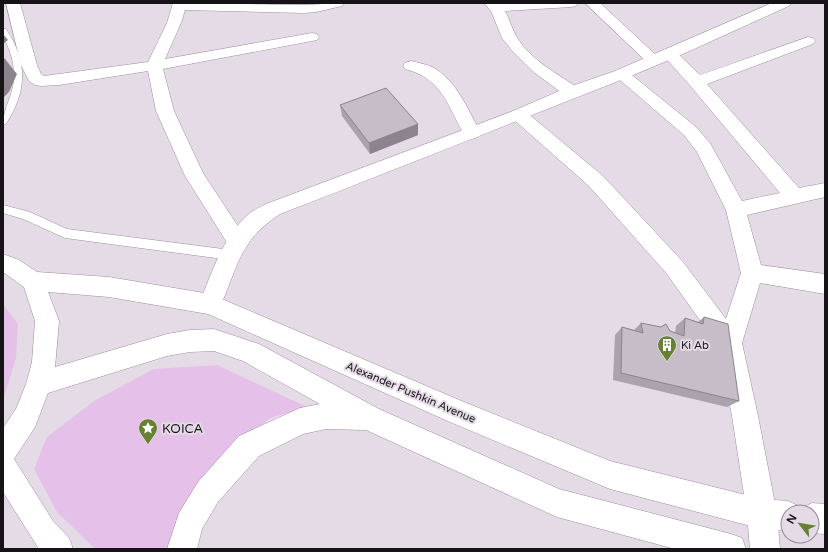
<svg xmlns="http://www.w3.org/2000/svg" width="828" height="552" viewBox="0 0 828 552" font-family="'Varela Round',sans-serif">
<rect width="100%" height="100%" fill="#e5dbe6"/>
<!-- green -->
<path fill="#e5c0e8" d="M 3,304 L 18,324 L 16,358 L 3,400 Z
M 217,365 L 307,407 L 270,418 L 238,445 L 173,549 L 95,549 L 57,512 L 34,469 L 47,437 L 94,401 L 154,369 Z"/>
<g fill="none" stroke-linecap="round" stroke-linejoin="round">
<defs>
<path id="service" d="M 3,29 L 6,29 C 28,62 27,91 6,124 L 3,125 C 3,108 14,94 14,77 C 14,69 13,60 10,52 C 7,43 3,38 3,29 Z
M 3,205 L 30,212 L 67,229 L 231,250 L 235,252 L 237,255 L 235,258 L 231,260 L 65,238 L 23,219 L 3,213 Z"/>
<path id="minor" d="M 6,3 L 20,3 L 37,65 L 41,74 L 44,76 L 148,62 L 167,23 L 173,3 L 304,5 L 344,3 L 342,6 L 316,12 L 304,13 L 185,10 L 181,23 L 165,59 L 312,33 L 317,34 L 319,37 L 317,40 L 312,41 L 163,69 L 174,111 L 203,173 L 245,237 L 249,243 L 245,249 L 238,252 L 231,249 L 185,176 L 156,111 L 148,71 L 59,85 L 41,86 L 35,85 L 29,81 L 21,65 Z
M 484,3 L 578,3 L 576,6 L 571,7 L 505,11 C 510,20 512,30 518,39 C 531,60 558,74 578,88 L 580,92 L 578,96 L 572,97 L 566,96 L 535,73 L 514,53 L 502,38 L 491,11 Z
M 585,3 L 600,3 L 658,57 L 661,60 L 658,63 L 653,65 L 648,63 Z
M 808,37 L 813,38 L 815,41 L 813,44 L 707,84 L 799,188 L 825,183 L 825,197 L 747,215 L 761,265 L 825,274 L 825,294 L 760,283 L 742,343 L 758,416 L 777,514 L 780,549 L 750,549 L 747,514 L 732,416 L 719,347 L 667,274 L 589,186 L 513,119 L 510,115 L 513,111 L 519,109 L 525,111 L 603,176 L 683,262 L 726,319 L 741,273 L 726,210 L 697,152 L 684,135 L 613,74 L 615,71 L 621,69 L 627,71 L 696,127 L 710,143 L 742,201 L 780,193 L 688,83 L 661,53 L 664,50 L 669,48 L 674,50 L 700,75 Z
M 411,61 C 418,63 426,64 432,67 C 456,79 468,110 481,133 L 478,137 L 472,139 L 466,137 C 447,107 444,79 405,69 L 403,66 L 405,63 Z"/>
<path id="tertiary" d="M 772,3 L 791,3 L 789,6 C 735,30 681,56 626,78 C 511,123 396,169 280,214 C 237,242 238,269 218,311 L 210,314 L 202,311 L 199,304 C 212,273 223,235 250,213 C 255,209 261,207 266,204 L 513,111 L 566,88 L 615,71 Z"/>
<path id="primary" d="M 3,254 L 19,260 L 37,272 L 109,277 L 210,294 L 464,402 L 610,461 L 762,499 L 788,501 L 798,506 L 800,511 L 802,508 L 812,503 L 825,504 L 825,534 L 812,533 L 812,512 L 788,512 L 788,531 L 762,529 L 610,489 L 450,422 L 208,314 L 109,297 L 48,292 L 59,321 L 55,367 L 167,334 L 190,330 L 214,329 L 259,344 L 379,409 L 559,489 L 731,534 L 742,538 L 746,549 L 675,549 L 557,517 L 366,430 L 326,429 L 303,434 L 259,456 L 218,502 L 202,529 L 197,549 L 167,549 L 179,513 L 198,482 L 239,436 L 300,408 L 320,404 L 243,361 L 214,351 L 190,352 L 167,356 L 48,393 L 35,427 L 14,459 L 53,521 L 69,538 L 73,549 L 39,549 L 3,492 L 3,428 L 16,409 L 26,384 L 32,362 L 35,321 L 24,287 L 3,272 Z"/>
</defs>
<!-- service casing -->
<use href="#service" stroke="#9b919c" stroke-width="1"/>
<!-- minor casing -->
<use href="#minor" stroke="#9b919c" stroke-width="1"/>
<!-- tertiary casing -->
<use href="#tertiary" stroke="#9b919c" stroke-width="1"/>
<!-- primary casing -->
<use href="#primary" stroke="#9b919c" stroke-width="1"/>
<!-- service -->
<use href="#service" fill="#fff" fill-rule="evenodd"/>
<!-- minor -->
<use href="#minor" fill="#fff" fill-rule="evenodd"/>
<!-- tertiary -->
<use href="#tertiary" fill="#fff" fill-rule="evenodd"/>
<!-- primary -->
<use href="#primary" fill="#fff" fill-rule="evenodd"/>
</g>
<!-- wall -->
<path fill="#aba3ac" d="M 340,105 L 418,135 L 370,154 L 342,116 Z
M 704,317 L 739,401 L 727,407 L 613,380 L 615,335 L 622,327 L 634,330 L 641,323 L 675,333 L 676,326 L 685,318 L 698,322 Z"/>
<!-- shaded-wall -->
<path fill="#8b848c" d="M 3,34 L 8,40 L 3,44 Z
M 5,59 L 17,74 L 9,92 L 3,98 L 3,64 Z
M 418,124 L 418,135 L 370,154 L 369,143 Z"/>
<!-- building -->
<path fill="#c7bdc8" stroke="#8b848c" d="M 3,59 L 5,59 L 3,64 Z
M 386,88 L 418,124 L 369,143 L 340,105 Z
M 704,317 L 728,324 L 739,401 L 621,373 L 622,327 L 643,333 L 641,323 L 661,327 L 666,324 L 670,331 L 684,336 L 685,318 L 703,324 Z"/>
<!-- icons -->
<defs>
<symbol id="building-pin" viewBox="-11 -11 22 30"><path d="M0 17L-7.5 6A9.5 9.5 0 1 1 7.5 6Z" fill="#678134" stroke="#e5dbe6"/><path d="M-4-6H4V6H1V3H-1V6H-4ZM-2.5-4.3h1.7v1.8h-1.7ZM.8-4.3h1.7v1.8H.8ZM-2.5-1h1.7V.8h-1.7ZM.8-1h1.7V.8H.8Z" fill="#fff"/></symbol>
<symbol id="sight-pin" viewBox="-11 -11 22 30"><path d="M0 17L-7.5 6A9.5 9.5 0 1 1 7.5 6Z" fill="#678134" stroke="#e5dbe6"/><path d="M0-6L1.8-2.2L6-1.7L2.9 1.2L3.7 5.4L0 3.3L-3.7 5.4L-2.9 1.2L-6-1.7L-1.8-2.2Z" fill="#fff"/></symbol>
</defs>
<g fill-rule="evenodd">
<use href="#building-pin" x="656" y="334" width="22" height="30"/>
<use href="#sight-pin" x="137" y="417" width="22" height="30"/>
</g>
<g text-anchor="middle" stroke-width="4" stroke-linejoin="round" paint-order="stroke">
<!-- poi labels -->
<g font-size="11" fill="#161317" stroke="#e5dbe6" text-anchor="start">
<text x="681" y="349">Ki Ab</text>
</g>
<!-- street labels -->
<g font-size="11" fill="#161317" stroke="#e5dbe6">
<text transform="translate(411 392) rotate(23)" y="4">Alexander Pushkin Avenue</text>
</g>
<!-- near-poi labels -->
<g font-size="13" fill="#161317" stroke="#e5dbe6" text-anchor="start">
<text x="162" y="433">KOICA</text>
</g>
</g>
<!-- border -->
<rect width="828" height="552" fill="none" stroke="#161317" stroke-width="8"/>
<!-- north arrow -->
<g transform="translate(800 524) rotate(301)"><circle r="19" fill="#e5dbe6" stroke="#928b93"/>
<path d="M0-3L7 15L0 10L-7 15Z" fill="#678134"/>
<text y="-6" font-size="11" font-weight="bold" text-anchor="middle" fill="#161317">N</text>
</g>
</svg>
